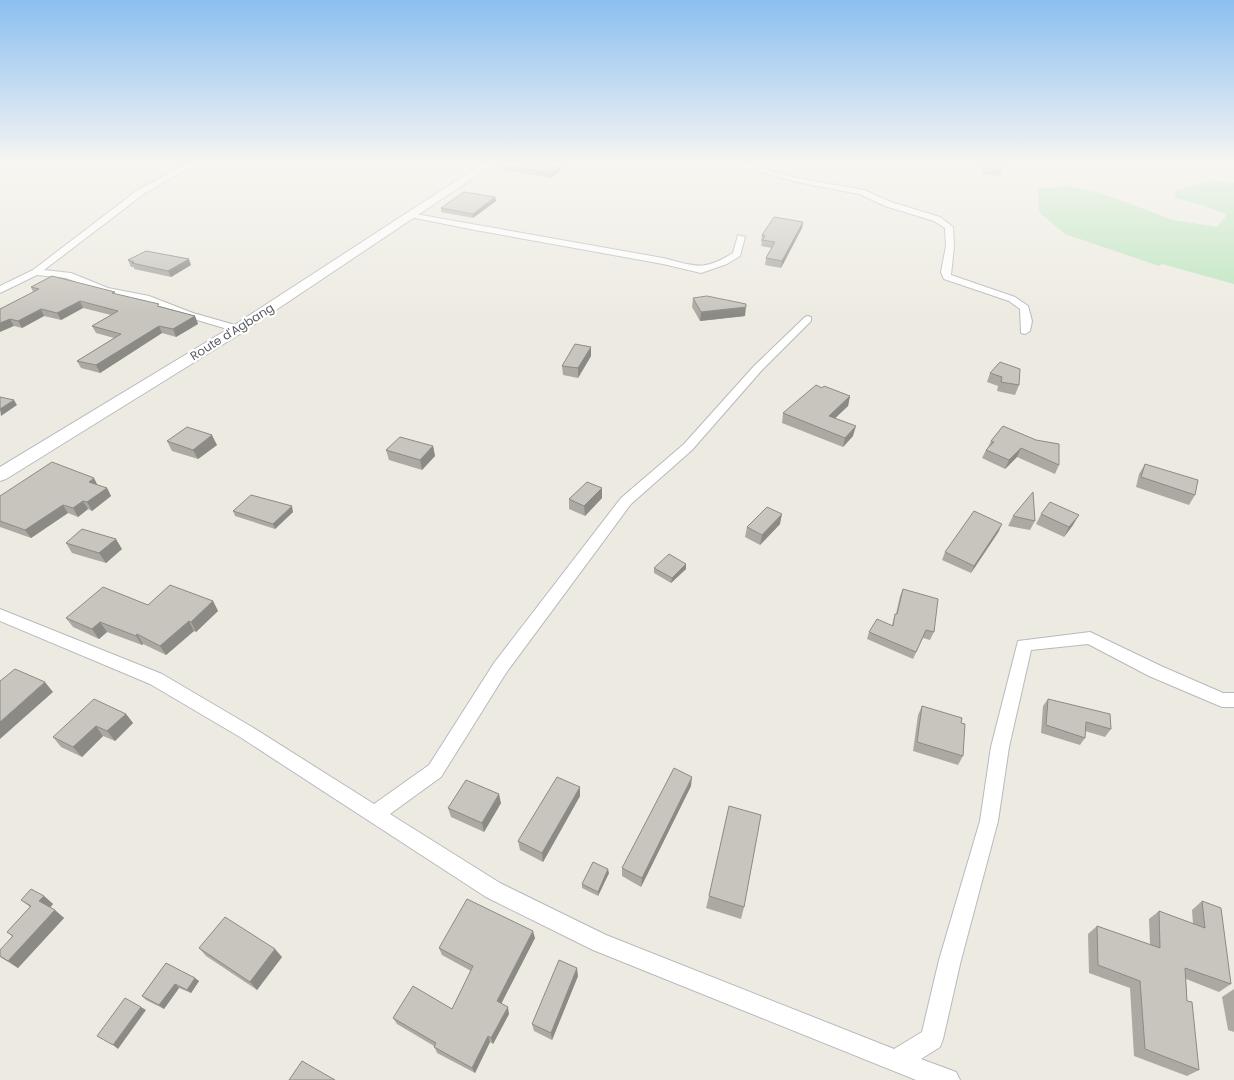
<svg xmlns="http://www.w3.org/2000/svg" width="1234" height="1080" viewBox="0 0 1234 1080" font-family="Poppins,sans-serif">
<rect width="100%" height="100%" fill="#edebe1"/>
<!-- green -->
<path fill="#bde5bf" d="M 1213,180 L 1234,183 L 1234,284 L 1162,264 L 1159,266 L 1065,234 L 1039,212 L 1038,189 L 1067,186 L 1101,193 L 1173,220 L 1217,227 L 1227,215 L 1202,205 L 1175,198 L 1176,190 Z"/>
<g fill="none" stroke-linecap="round" stroke-linejoin="round">
<defs>
<path id="street" d="M 187,164 L 196,164 L 145,193 L 44,270 L 71,273 L 108,288 L 149,296 L 193,313 L 242,327 L 242,331 L 234,331 L 187,317 L 143,300 L 103,292 L 66,278 L 37,275 L 0,293 L 0,286 L 33,270 L 139,189 Z
M 733,164 L 745,164 L 797,178 L 864,190 L 891,202 L 940,217 L 953,227 L 954,246 L 951,275 L 1015,297 L 1028,306 L 1032,321 L 1030,331 L 1025,334 L 1021,333 L 1020,309 L 1009,301 L 944,279 L 941,272 L 946,246 L 945,228 L 934,221 L 885,206 L 859,194 L 797,182 Z
M 410,213 L 663,258 C 696,266 702,272 733,253 L 738,235 L 745,237 L 740,256 L 727,264 L 701,273 L 663,264 L 475,230 L 410,217 Z
M 808,316 L 811,317 L 811,321 L 762,370 L 692,450 L 631,504 L 506,673 L 441,777 L 390,814 L 500,883 L 606,935 L 894,1049 L 922,1032 L 939,960 L 980,821 L 991,747 L 1018,641 L 1090,632 L 1161,666 L 1223,693 L 1234,693 L 1234,707 L 1222,707 L 1149,676 L 1088,644 L 1031,650 L 1009,747 L 998,821 L 961,960 L 943,1039 L 940,1047 L 921,1059 L 956,1072 L 960,1080 L 916,1080 L 593,950 L 486,897 L 240,737 L 150,684 L 0,621 L 0,609 L 162,674 L 252,727 L 374,804 L 429,765 L 494,663 L 621,498 L 684,444 L 754,366 L 805,317 Z"/>
<path id="secondary" d="M 482,164 L 494,164 L 243,332 L 6,479 L 0,481 L 0,467 L 233,326 Z"/>
</defs>
<!-- street casing -->
<use href="#street" stroke="#b7b9be" stroke-width="2"/>
<!-- secondary casing -->
<use href="#secondary" stroke="#b7bac0" stroke-width="2"/>
<!-- street -->
<use href="#street" fill="#fff" fill-rule="evenodd"/>
<!-- secondary -->
<use href="#secondary" fill="#fff" fill-rule="evenodd"/>
</g>
<!-- wall -->
<path fill="#aca9a3" d="M 503,164 L 568,164 L 551,178 L 502,170 L 502,165 Z
M 983,164 L 1002,164 L 1002,171 L 1000,176 L 982,174 Z
M 495,197 L 496,201 L 473,218 L 441,212 L 441,208 Z
M 803,222 L 802,228 L 781,268 L 765,265 L 766,258 L 772,248 L 761,246 L 762,242 L 761,242 L 762,235 Z
M 128,260 L 191,265 L 171,277 L 134,269 L 134,267 L 131,267 Z
M 31,287 L 117,294 L 195,316 L 198,324 L 176,337 L 162,333 L 100,373 L 81,368 L 77,361 L 114,338 L 96,333 L 92,326 L 111,315 L 83,308 L 61,320 L 44,316 L 22,328 L 14,326 L 0,309 L 33,292 Z
M 693,298 L 745,316 L 700,321 L 692,307 Z
M 591,356 L 578,378 L 563,375 L 562,366 Z
M 1000,362 L 1019,385 L 1015,395 L 997,391 L 998,386 L 987,382 L 990,373 Z
M 822,388 L 850,396 L 848,406 L 835,418 L 853,436 L 843,447 L 782,423 L 783,413 Z
M 1003,426 L 1059,465 L 1055,474 L 1017,457 L 1005,469 L 982,458 L 986,450 L 988,447 L 991,441 Z
M 167,441 L 217,445 L 198,459 L 172,451 Z
M 433,446 L 435,456 L 422,470 L 389,460 L 386,450 Z
M 1145,464 L 1195,495 L 1189,505 L 1136,487 L 1139,474 Z
M 97,485 L 107,488 L 111,496 L 92,511 L 88,509 L 78,517 L 68,513 L 31,538 L 0,527 L 0,496 Z
M 602,498 L 585,516 L 569,509 L 569,499 Z
M 233,511 L 293,512 L 275,529 L 235,516 Z
M 1041,514 L 1073,525 L 1064,537 L 1036,524 Z
M 1013,516 L 1035,521 L 1030,530 L 1008,526 Z
M 780,524 L 760,545 L 745,537 L 747,527 Z
M 999,531 L 971,573 L 942,560 L 945,552 Z
M 66,543 L 122,549 L 106,563 L 72,553 Z
M 654,568 L 686,569 L 671,583 L 654,573 Z
M 903,589 L 934,632 L 930,640 L 923,638 L 913,659 L 867,639 L 869,632 L 892,625 L 895,614 L 896,614 L 900,596 Z
M 213,601 L 218,611 L 196,632 L 194,631 L 166,655 L 143,644 L 142,645 L 107,632 L 99,639 L 73,627 L 66,618 L 148,605 Z
M 1048,699 L 1111,729 L 1105,737 L 1085,731 L 1085,738 L 1080,745 L 1041,733 L 1043,706 Z
M 922,706 L 961,723 L 963,756 L 958,765 L 913,751 L 918,715 Z
M 126,714 L 133,723 L 115,741 L 103,736 L 82,757 L 61,747 L 53,737 Z
M 691,786 L 641,887 L 622,876 L 622,868 Z
M 580,787 L 580,796 L 543,862 L 520,850 L 518,841 Z
M 501,803 L 484,832 L 451,817 L 448,808 Z
M 609,873 L 598,896 L 582,888 L 582,884 Z
M 44,896 L 53,904 L 50,907 L 64,918 L 18,968 L 0,957 L 12,936 L 7,932 L 30,907 L 21,900 Z
M 709,896 L 744,907 L 741,919 L 706,908 Z
M 1202,901 L 1231,984 L 1219,992 L 1186,979 L 1187,1001 L 1199,1070 L 1187,1076 L 1134,1056 L 1130,988 L 1089,973 L 1088,934 L 1097,926 L 1150,945 L 1149,919 L 1159,911 L 1193,924 L 1192,910 Z
M 535,938 L 501,1004 L 509,1014 L 493,1044 L 490,1042 L 475,1073 L 437,1053 L 434,1046 L 397,1024 L 393,1018 L 452,1009 L 471,971 L 442,955 L 439,948 Z
M 199,948 L 282,957 L 257,990 L 206,956 Z
M 166,963 L 199,981 L 191,993 L 179,988 L 164,1009 L 146,1000 L 142,996 Z
M 578,976 L 552,1040 L 534,1031 L 532,1024 Z
M 1234,989 L 1234,1032 L 1228,1030 L 1222,997 Z"/>
<!-- shaded-wall -->
<path fill="#8c8a85" d="M 562,164 L 568,164 L 551,178 L 551,173 Z
M 495,197 L 496,201 L 473,218 L 473,214 Z
M 803,222 L 802,228 L 781,268 L 782,261 Z
M 189,259 L 191,265 L 171,277 L 168,271 Z
M 80,301 L 83,308 L 61,320 L 57,313 Z
M 746,307 L 745,316 L 700,321 L 701,312 Z
M 41,309 L 44,316 L 22,328 L 18,321 Z
M 195,316 L 198,324 L 176,337 L 173,329 Z
M 10,319 L 14,326 L 0,332 L 0,323 Z
M 159,326 L 162,333 L 100,373 L 96,365 Z
M 591,347 L 591,356 L 578,378 L 578,368 Z
M 850,396 L 848,406 L 827,426 L 829,416 Z
M 14,400 L 17,405 L 1,416 L 0,409 Z
M 856,426 L 853,436 L 843,447 L 845,438 Z
M 212,435 L 217,445 L 198,459 L 193,450 Z
M 433,446 L 435,456 L 422,470 L 420,460 Z
M 1021,448 L 1017,457 L 1005,469 L 1009,460 Z
M 94,478 L 98,486 L 89,482 Z
M 107,488 L 111,496 L 92,511 L 87,502 Z
M 602,488 L 602,498 L 585,516 L 584,506 Z
M 83,501 L 88,509 L 78,517 L 73,508 Z
M 63,505 L 68,513 L 31,538 L 25,530 Z
M 292,506 L 293,512 L 275,529 L 273,524 Z
M 782,514 L 780,524 L 760,545 L 762,535 Z
M 1079,515 L 1073,525 L 1064,537 L 1069,527 Z
M 1002,524 L 999,531 L 971,573 L 974,566 Z
M 116,539 L 122,549 L 106,563 L 99,553 Z
M 686,564 L 686,569 L 671,583 L 672,578 Z
M 213,601 L 218,611 L 196,632 L 191,622 Z
M 189,621 L 194,631 L 166,655 L 160,646 Z
M 100,622 L 107,632 L 99,639 L 92,629 Z
M 137,634 L 143,644 L 142,645 L 136,636 Z
M 45,682 L 53,692 L 0,739 L 0,722 Z
M 126,714 L 133,723 L 115,741 L 107,731 Z
M 96,726 L 103,736 L 82,757 L 73,747 Z
M 692,777 L 691,786 L 641,887 L 642,878 Z
M 580,787 L 580,796 L 543,862 L 542,853 Z
M 499,794 L 501,803 L 484,832 L 482,823 Z
M 608,869 L 609,873 L 598,896 L 598,892 Z
M 44,896 L 53,904 L 49,909 L 39,901 Z
M 55,910 L 64,918 L 18,968 L 8,961 Z
M 533,931 L 535,938 L 499,1008 L 497,1001 Z
M 275,949 L 282,957 L 257,990 L 250,982 Z
M 577,968 L 578,976 L 552,1040 L 551,1033 Z
M 195,978 L 199,981 L 191,993 L 187,990 Z
M 175,984 L 179,988 L 164,1009 L 159,1005 Z
M 141,1007 L 146,1010 L 118,1049 L 113,1045 Z
M 508,1007 L 509,1014 L 493,1044 L 491,1038 Z
M 488,1036 L 490,1042 L 475,1073 L 472,1068 Z"/>
<!-- building -->
<path fill="#c8c5be" stroke="#8c8a85" d="M 503,164 L 562,164 L 551,173 L 502,165 Z
M 984,164 L 1002,164 L 1002,171 L 984,168 Z
M 464,192 L 495,197 L 473,214 L 441,208 Z
M 774,217 L 803,222 L 782,261 L 766,258 L 775,242 L 762,240 L 765,236 L 762,235 Z
M 146,251 L 189,259 L 168,271 L 132,263 L 134,262 L 128,260 Z
M 52,276 L 115,292 L 112,293 L 159,304 L 157,306 L 195,316 L 173,329 L 159,326 L 96,365 L 77,361 L 121,334 L 92,326 L 118,311 L 80,301 L 57,313 L 41,309 L 18,321 L 10,319 L 0,323 L 0,309 L 39,289 L 31,287 Z
M 707,296 L 746,304 L 746,307 L 701,312 L 693,298 Z
M 575,344 L 591,347 L 578,368 L 562,366 Z
M 1000,362 L 1020,369 L 1019,385 L 1001,382 L 1002,377 L 990,373 Z
M 816,385 L 822,388 L 824,386 L 850,396 L 829,416 L 856,426 L 845,438 L 783,413 Z
M 0,397 L 14,400 L 0,409 Z
M 1003,426 L 1036,440 L 1059,444 L 1059,465 L 1021,448 L 1009,460 L 986,450 L 994,442 L 991,441 Z
M 187,427 L 212,435 L 193,450 L 167,441 Z
M 400,437 L 433,446 L 420,460 L 386,450 Z
M 52,462 L 94,478 L 89,482 L 107,488 L 87,502 L 83,501 L 73,508 L 63,505 L 25,530 L 0,521 L 0,496 Z
M 1145,464 L 1198,480 L 1195,495 L 1141,477 Z
M 587,482 L 602,488 L 584,506 L 569,499 Z
M 1033,492 L 1035,521 L 1013,516 Z
M 251,495 L 292,506 L 273,524 L 233,511 Z
M 1050,502 L 1079,515 L 1069,527 L 1041,514 Z
M 767,507 L 782,514 L 762,535 L 747,527 Z
M 974,511 L 1002,524 L 974,566 L 945,552 Z
M 82,529 L 116,539 L 99,553 L 66,543 Z
M 669,554 L 686,564 L 672,578 L 654,568 Z
M 170,585 L 213,601 L 191,622 L 189,621 L 160,646 L 137,634 L 136,636 L 100,622 L 92,629 L 66,618 L 103,587 L 148,605 Z
M 903,589 L 938,599 L 934,632 L 926,630 L 916,652 L 869,632 L 877,619 L 893,626 L 895,614 L 897,614 Z
M 15,669 L 45,682 L 0,722 L 0,681 Z
M 94,699 L 126,714 L 107,731 L 96,726 L 73,747 L 53,737 Z
M 1048,699 L 1110,714 L 1111,729 L 1086,722 L 1085,738 L 1046,725 Z
M 922,706 L 962,718 L 961,723 L 965,724 L 963,756 L 917,742 Z
M 674,768 L 692,777 L 642,878 L 622,868 Z
M 557,777 L 580,787 L 542,853 L 518,841 Z
M 466,780 L 499,794 L 482,823 L 448,808 Z
M 729,806 L 761,815 L 744,907 L 709,896 Z
M 593,862 L 608,869 L 598,892 L 582,884 Z
M 31,889 L 44,896 L 39,901 L 55,910 L 8,961 L 0,956 L 0,950 L 13,936 L 7,932 L 31,906 L 21,900 Z
M 467,899 L 533,931 L 497,1001 L 508,1007 L 491,1038 L 488,1036 L 472,1068 L 434,1047 L 436,1043 L 393,1018 L 413,986 L 452,1009 L 473,966 L 439,948 Z
M 1202,901 L 1221,908 L 1231,984 L 1185,968 L 1187,1001 L 1192,1002 L 1199,1070 L 1145,1049 L 1140,981 L 1098,965 L 1097,926 L 1160,948 L 1159,911 L 1205,928 Z
M 225,917 L 275,949 L 250,982 L 199,948 Z
M 559,960 L 577,968 L 551,1033 L 532,1024 Z
M 166,963 L 195,978 L 187,990 L 175,984 L 159,1005 L 142,996 Z
M 125,998 L 141,1007 L 113,1045 L 97,1036 Z
M 302,1061 L 335,1080 L 289,1080 Z"/>
<!-- sky -->
<linearGradient id="sky" x2="0" y2="1"><stop stop-color="#8bbff1"/><stop offset="0.52" stop-color="#f7f6f2"/><stop offset="1" stop-color="#f7f6f2" stop-opacity="0"/></linearGradient>
<rect width="1234" height="315" fill="url(#sky)"/>
<g text-anchor="middle" stroke-width="4.5" stroke-linejoin="round" paint-order="stroke">
<!-- far-street labels -->
<g font-size="12" fill="#5a5d62" stroke="#fff">
<text transform="translate(232 332) rotate(-32)" y="4">Route d'Agbang</text>
</g>
</g>
</svg>
